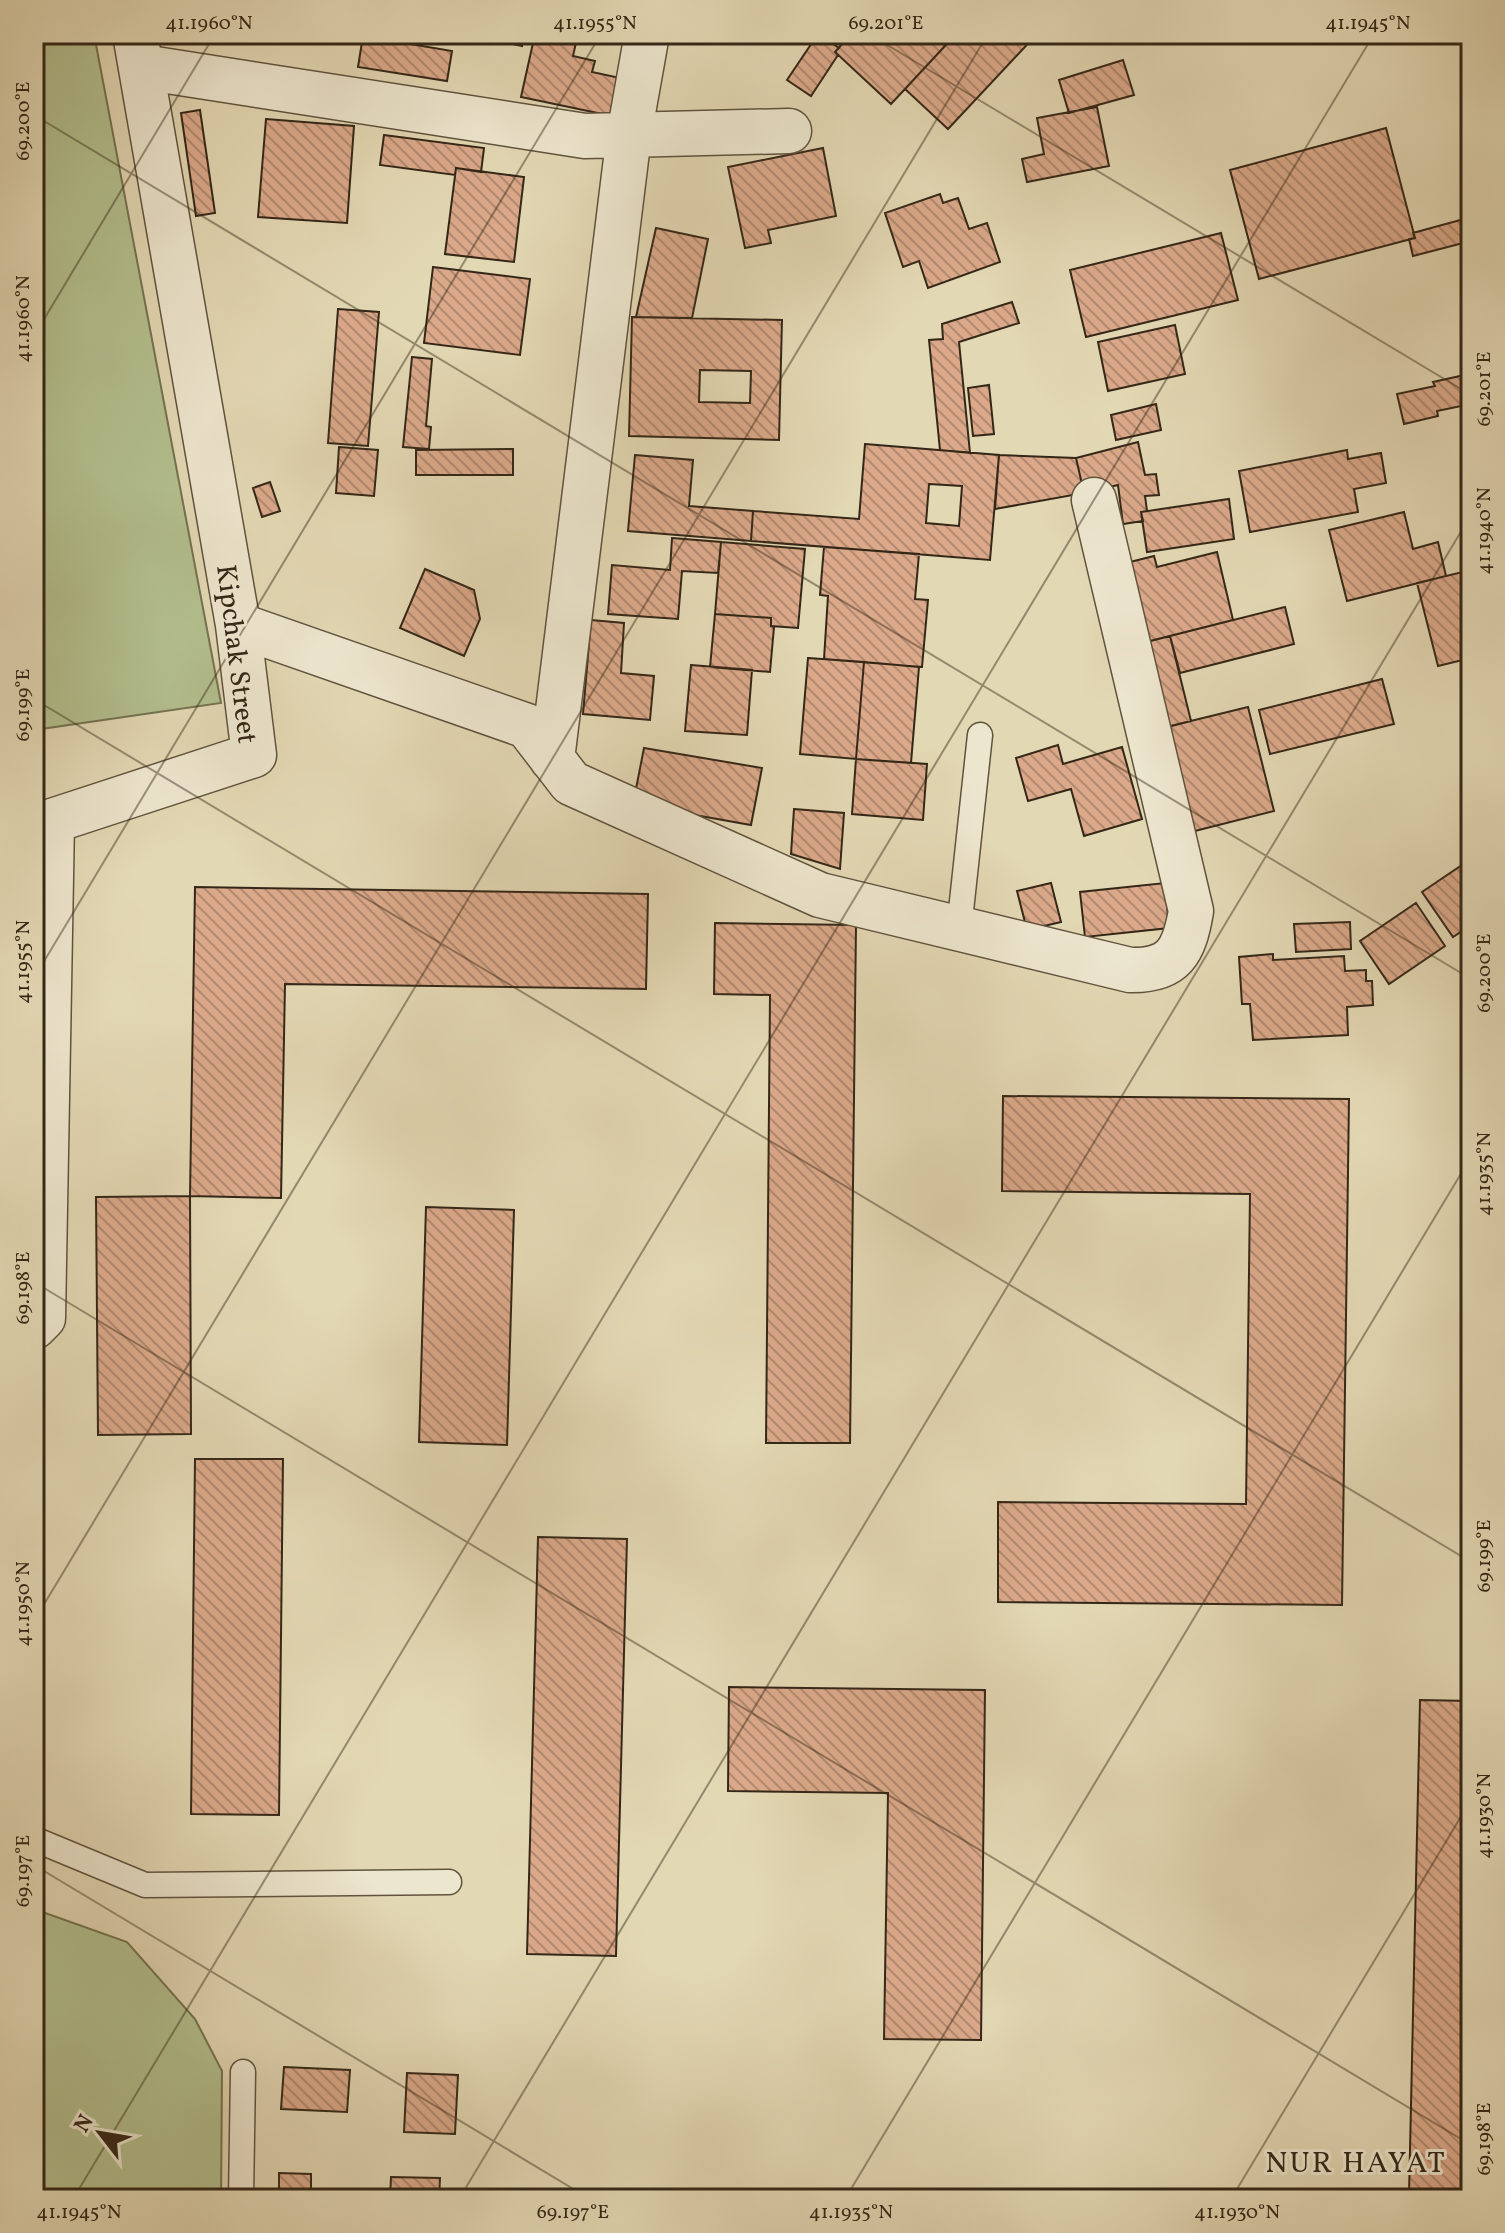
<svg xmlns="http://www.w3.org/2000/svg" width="1505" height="2233" viewBox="0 0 1505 2233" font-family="Vollkorn,serif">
<defs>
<pattern id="building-back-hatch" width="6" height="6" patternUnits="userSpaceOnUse" patternTransform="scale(2)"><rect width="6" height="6" fill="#dba98a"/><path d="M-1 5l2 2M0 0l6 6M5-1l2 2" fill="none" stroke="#b28a70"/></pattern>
</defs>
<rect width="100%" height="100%" fill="#e3d8b4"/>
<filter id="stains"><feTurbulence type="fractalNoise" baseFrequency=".0025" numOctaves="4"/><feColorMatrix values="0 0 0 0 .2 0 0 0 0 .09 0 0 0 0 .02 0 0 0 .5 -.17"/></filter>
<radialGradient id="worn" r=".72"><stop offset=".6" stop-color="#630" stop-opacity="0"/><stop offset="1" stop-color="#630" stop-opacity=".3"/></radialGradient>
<!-- grass -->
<path fill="#b3bf8e" stroke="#747352" stroke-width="2" d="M 34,34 L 94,34 L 221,703 L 34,730 Z
M 34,1909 L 127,1942 L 195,2019 L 222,2071 L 221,2199 L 34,2199 Z"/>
<!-- building -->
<path fill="url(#building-back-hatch)" stroke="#342717" stroke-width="2" fill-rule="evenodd" d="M 466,34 L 524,34 L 522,46 Z
M 535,34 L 578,34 L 573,56 L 595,61 L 592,72 L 620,78 L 612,116 L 521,97 Z
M 818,34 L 839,48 L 835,52 L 838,55 L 811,96 L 787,80 Z
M 851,34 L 932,34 L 945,46 L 891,104 L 835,52 Z
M 956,34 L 1037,34 L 948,129 L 905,89 Z
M 363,36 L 452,51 L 447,81 L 358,67 Z
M 1123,60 L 1134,95 L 1069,113 L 1059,80 Z
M 1097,107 L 1109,166 L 1027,182 L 1022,159 L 1044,154 L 1037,118 Z
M 200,110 L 215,213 L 196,216 L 181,113 Z
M 266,119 L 354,126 L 347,223 L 258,217 Z
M 1386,128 L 1415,238 L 1259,279 L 1230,170 Z
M 1471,133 L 1471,177 L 1461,136 Z
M 384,135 L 484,148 L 481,172 L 456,168 L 455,175 L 380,165 Z
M 823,148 L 836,216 L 768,230 L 771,243 L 745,248 L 728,167 Z
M 456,168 L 524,177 L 514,262 L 445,254 Z
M 940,194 L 943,203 L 958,198 L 969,229 L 987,223 L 1000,262 L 928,288 L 919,261 L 903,267 L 885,213 Z
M 1471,217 L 1471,241 L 1413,256 L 1409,239 L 1415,238 L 1413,233 Z
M 656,228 L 708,239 L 692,318 L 636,317 Z
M 1221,233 L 1238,300 L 1086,337 L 1070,270 Z
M 433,267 L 530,279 L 520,355 L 424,343 Z
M 1012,302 L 1019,323 L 959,342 L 970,453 L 940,450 L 929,340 L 943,339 L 942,324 Z
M 338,309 L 379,312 L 368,446 L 328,443 Z
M 632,317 L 782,320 L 779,440 L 629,436 ZM 700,370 L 751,371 L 750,403 L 699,402 Z
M 1175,325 L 1185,374 L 1108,391 L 1098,342 Z
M 412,357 L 432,359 L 426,426 L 431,427 L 429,449 L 403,447 Z
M 1469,374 L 1471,404 L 1437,411 L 1438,416 L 1404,424 L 1397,394 L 1435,386 L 1433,382 Z
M 989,385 L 994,434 L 973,436 L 968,388 Z
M 1156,404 L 1161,430 L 1116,440 L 1111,415 Z
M 1138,442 L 1145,475 L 1156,474 L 1159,495 L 1145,496 L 1147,511 L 1141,512 L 1143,521 L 1123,524 L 1118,485 L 1084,493 L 1076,458 Z
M 865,444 L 999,455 L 990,560 L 751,541 L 753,511 L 859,519 ZM 929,484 L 962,486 L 959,526 L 926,523 Z
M 339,447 L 378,450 L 374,496 L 336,493 Z
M 513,449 L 513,475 L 416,475 L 416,450 Z
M 1347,450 L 1348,459 L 1381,453 L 1386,483 L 1354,489 L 1358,512 L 1250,532 L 1239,471 Z
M 635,455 L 693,460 L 689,506 L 753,511 L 751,541 L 628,531 Z
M 999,455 L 1076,458 L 1084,493 L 995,509 Z
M 270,482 L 280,511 L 262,517 L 253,488 Z
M 1229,499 L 1234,539 L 1147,552 L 1141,512 Z
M 1404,512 L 1413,549 L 1438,542 L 1446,576 L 1347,601 L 1329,530 Z
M 672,538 L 721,542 L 718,573 L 682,571 L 678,619 L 608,614 L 612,565 L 670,570 Z
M 721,542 L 805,549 L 798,628 L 771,626 L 771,618 L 715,614 Z
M 824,547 L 919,554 L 915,599 L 928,600 L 922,667 L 824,659 L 828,596 L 820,595 Z
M 1217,552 L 1233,620 L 1142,643 L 1122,564 L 1154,556 L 1157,567 Z
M 425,569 L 474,590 L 480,619 L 464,656 L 400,628 Z
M 1471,570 L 1471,658 L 1438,666 L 1417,583 Z
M 1285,607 L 1294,644 L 1180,673 L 1170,636 Z
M 715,614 L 771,618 L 771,626 L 774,627 L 770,672 L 710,667 Z
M 591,620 L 624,623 L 621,673 L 654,676 L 650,720 L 583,714 Z
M 1170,636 L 1191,721 L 1156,730 L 1135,645 Z
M 808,658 L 864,662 L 856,759 L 800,754 Z
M 864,662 L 919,667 L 911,763 L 856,759 Z
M 691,665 L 752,670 L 747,735 L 685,731 Z
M 1382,679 L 1394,724 L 1270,754 L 1259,710 Z
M 1248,707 L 1274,811 L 1183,834 L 1158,729 Z
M 1058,745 L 1063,764 L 1122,747 L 1142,819 L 1084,836 L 1071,789 L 1028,801 L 1016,758 Z
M 644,748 L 762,768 L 751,825 L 633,804 Z
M 856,759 L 927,764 L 923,820 L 852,814 Z
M 794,809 L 844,813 L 840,869 L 791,854 Z
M 1471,859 L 1471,925 L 1453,937 L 1422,892 Z
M 1051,883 L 1061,922 L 1027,930 L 1017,891 Z
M 1165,883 L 1169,928 L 1085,937 L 1080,892 Z
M 195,887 L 648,894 L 646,989 L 285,984 L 281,1198 L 190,1196 Z
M 1416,903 L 1445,946 L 1389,984 L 1360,941 Z
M 1350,922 L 1351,949 L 1296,952 L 1294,924 Z
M 715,923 L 856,925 L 850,1443 L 766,1443 L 770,995 L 714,994 Z
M 1273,954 L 1273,960 L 1344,956 L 1345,971 L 1366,970 L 1366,981 L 1372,981 L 1373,1005 L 1347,1007 L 1348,1035 L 1253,1040 L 1250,1004 L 1242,1004 L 1239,957 Z
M 1003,1096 L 1349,1099 L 1342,1605 L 998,1602 L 998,1502 L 1246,1504 L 1250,1194 L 1002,1191 Z
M 190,1196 L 191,1434 L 98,1435 L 96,1197 Z
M 426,1207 L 514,1210 L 507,1445 L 419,1442 Z
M 195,1459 L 283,1459 L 279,1815 L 191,1814 Z
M 538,1537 L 627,1539 L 616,1956 L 527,1954 Z
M 729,1687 L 985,1690 L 981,2040 L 884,2039 L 888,1793 L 728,1791 Z
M 1420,1700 L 1471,1701 L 1471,2196 L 1409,2195 Z
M 284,2067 L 350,2070 L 347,2112 L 281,2109 Z
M 407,2073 L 458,2075 L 455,2134 L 404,2132 Z
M 279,2173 L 311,2174 L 311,2199 L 279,2199 Z
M 391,2177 L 440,2178 L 439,2199 L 390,2199 Z"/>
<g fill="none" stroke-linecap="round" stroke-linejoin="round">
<defs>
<path id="service" d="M 959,929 L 980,735
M 34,1839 L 145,1885 L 449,1882
M 241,2199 L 243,2072"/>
<path id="minor" d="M 142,67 L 585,136 L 789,131
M 238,625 L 527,726 L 571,783 L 820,895 L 1130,970 C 1174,971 1184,952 1191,911 L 1094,500
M 552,759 L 629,135 L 647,34
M 34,1327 L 43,1318 L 52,821 L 254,755 L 238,625 L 135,34"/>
</defs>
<!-- service casing -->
<use href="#service" stroke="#60533e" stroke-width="27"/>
<!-- minor casing -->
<use href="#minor" stroke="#60533e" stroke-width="47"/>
<!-- service -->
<use href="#service" stroke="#ede6ce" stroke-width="24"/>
<!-- minor -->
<use href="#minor" stroke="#ede6ce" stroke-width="44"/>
</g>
<!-- ticks -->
<path fill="none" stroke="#342717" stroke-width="2" stroke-opacity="0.45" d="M 869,34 L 1471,395M 34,115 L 1471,979M 34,336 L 215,34M 34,699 L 1471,1562M 34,978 L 601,34M 34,1282 L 1471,2145M 34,1621 L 988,34M 34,1865 L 590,2199M 73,2199 L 1374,34M 459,2199 L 1471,515M 845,2199 L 1471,1157M 1231,2199 L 1471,1800"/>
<g text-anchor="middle" stroke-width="6" stroke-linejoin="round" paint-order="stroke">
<!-- street labels -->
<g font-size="28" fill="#342717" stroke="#ede6ce">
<text transform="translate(238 654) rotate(83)" y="10">Kipchak Street</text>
</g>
<!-- neighbourhood labels -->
<g font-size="30" letter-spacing="2" fill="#342717" stroke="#ede6ce">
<text x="1356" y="2172">NUR HAYAT</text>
</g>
</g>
<!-- margin -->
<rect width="1505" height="2233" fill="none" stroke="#e3d8b4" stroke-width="88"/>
<!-- north arrow -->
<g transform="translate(100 2133) rotate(301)" stroke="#ede6ce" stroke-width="6" paint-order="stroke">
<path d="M0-6L14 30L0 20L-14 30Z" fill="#342717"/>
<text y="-12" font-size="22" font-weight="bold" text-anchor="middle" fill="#342717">N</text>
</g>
<rect x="44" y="44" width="1417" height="2145" fill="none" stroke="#342717" stroke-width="3"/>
<g font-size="20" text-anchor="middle" fill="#342717">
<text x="209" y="29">41.1960°N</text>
<text x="595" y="29">41.1955°N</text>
<text x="886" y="29">69.201°E</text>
<text x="1368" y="29">41.1945°N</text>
<text transform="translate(22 121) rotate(-90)" y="7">69.200°E</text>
<text transform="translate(22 319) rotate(-90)" y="7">41.1960°N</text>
<text transform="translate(1483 389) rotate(-90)" y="7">69.201°E</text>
<text transform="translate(1483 531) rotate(-90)" y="7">41.1940°N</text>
<text transform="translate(22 705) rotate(-90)" y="7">69.199°E</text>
<text transform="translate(22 962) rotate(-90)" y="7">41.1955°N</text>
<text transform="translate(1483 973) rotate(-90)" y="7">69.200°E</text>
<text transform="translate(1483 1174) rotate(-90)" y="7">41.1935°N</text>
<text transform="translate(22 1288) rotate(-90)" y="7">69.198°E</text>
<text transform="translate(1483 1556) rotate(-90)" y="7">69.199°E</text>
<text transform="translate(22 1604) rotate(-90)" y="7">41.1950°N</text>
<text transform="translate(1483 1816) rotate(-90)" y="7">41.1930°N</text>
<text transform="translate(22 1871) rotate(-90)" y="7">69.197°E</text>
<text transform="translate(1483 2139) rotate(-90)" y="7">69.198°E</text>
<text x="79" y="2218">41.1945°N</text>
<text x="573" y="2218">69.197°E</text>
<text x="851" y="2218">41.1935°N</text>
<text x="1237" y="2218">41.1930°N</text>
</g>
<rect width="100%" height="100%" filter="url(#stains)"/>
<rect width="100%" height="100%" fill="url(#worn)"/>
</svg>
